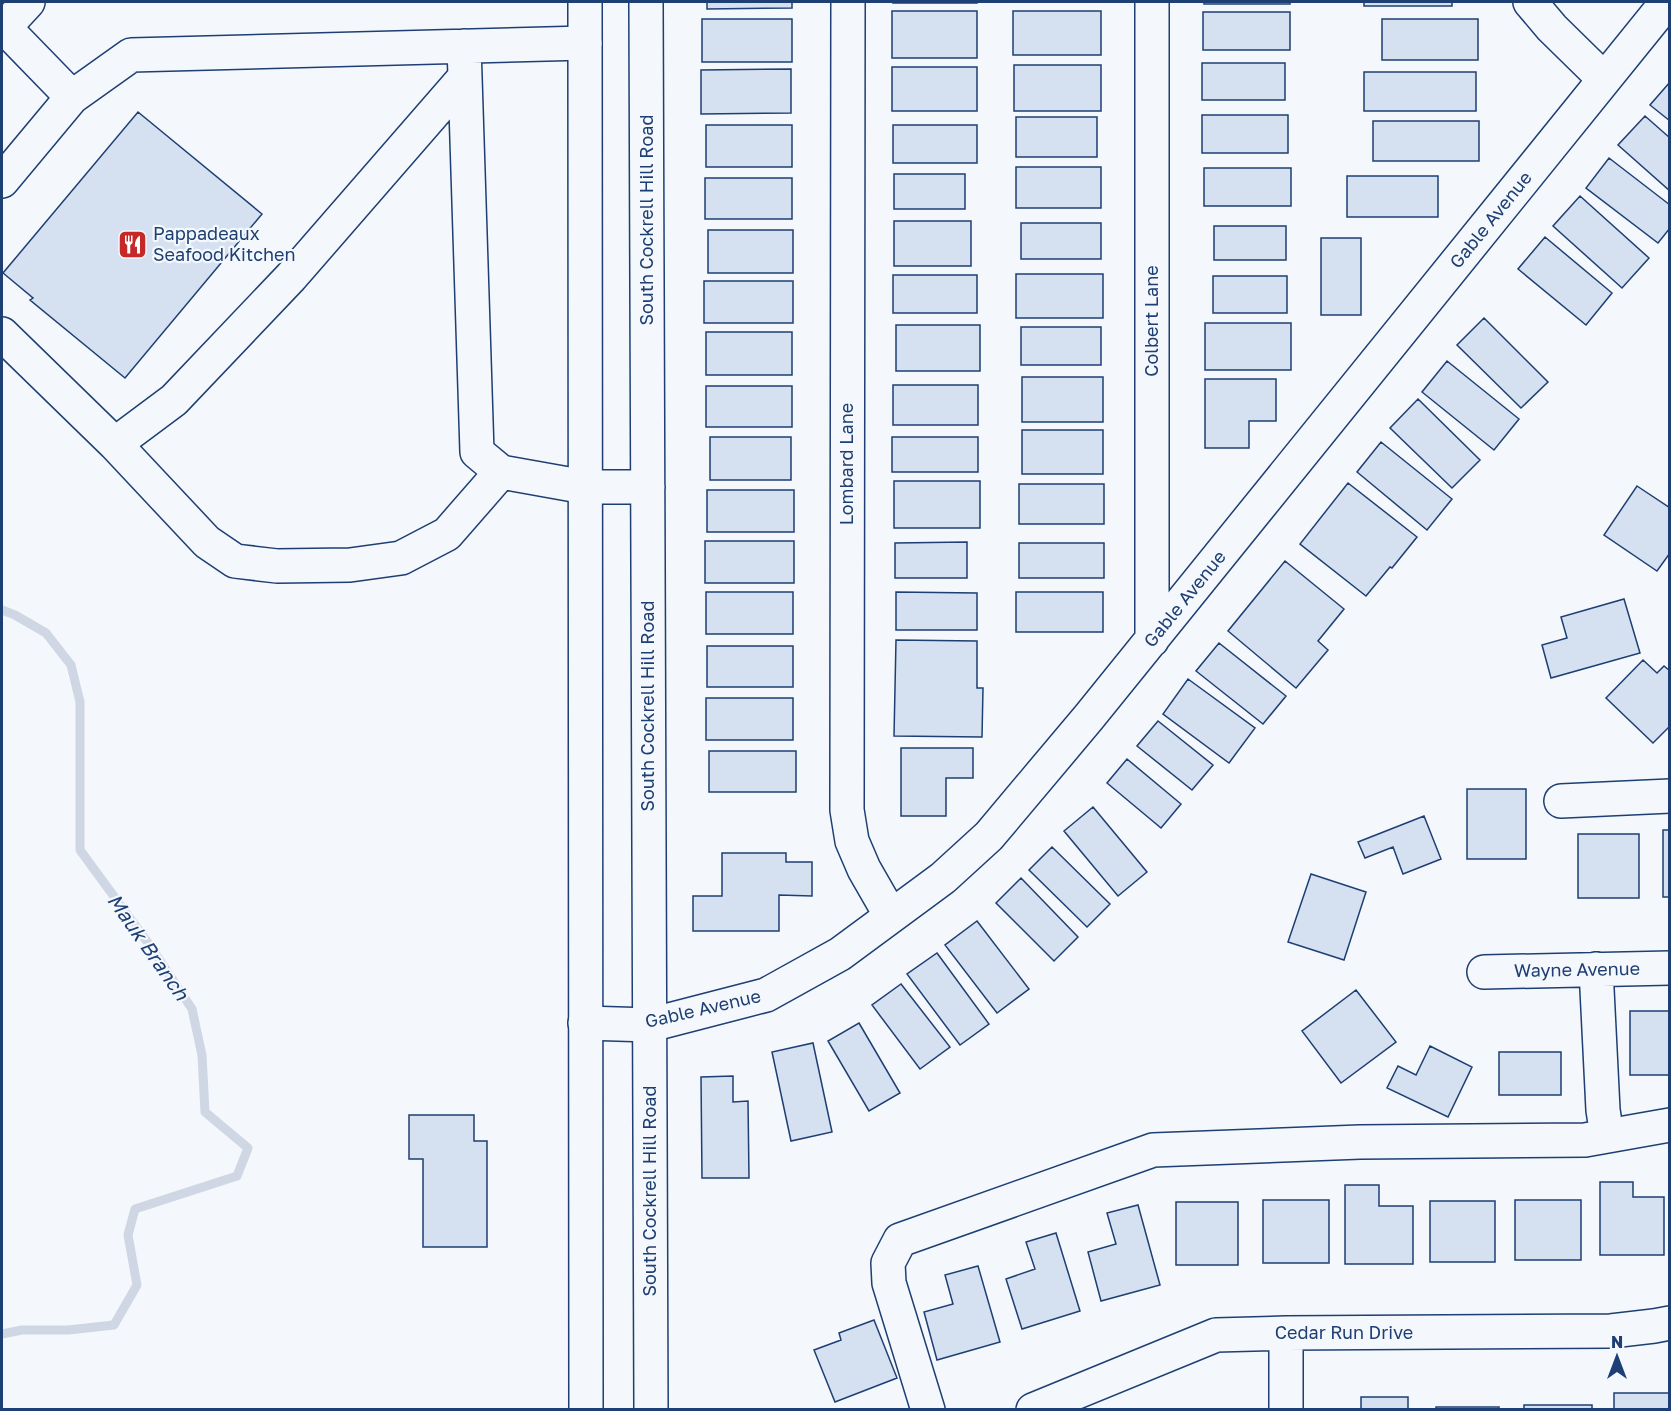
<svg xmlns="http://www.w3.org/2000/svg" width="1671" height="1411" viewBox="0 0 1671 1411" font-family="'Golos Text',sans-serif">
<rect width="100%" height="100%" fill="#f4f7fb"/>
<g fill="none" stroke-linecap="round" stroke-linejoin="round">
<!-- stream -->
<path stroke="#cfd7e4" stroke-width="9" d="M 2,610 L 15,615 L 46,633 L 71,665 L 80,702 L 80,850 L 151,947 L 192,1009 L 202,1055 L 205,1112 L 248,1148 L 237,1176 L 135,1209 L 128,1235 L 137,1285 L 114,1325 L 68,1330 L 22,1330 L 2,1334"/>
</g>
<!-- building -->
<path fill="#d5e0f0" stroke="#1d3f73" stroke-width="1.5" d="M 707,2 L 792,2 L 792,8 L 707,9 Z
M 893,2 L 977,2 L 977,3 L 893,3 Z
M 1204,2 L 1290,2 L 1290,4 L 1204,4 Z
M 1364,2 L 1452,2 L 1452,6 L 1364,6 Z
M 892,11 L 977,11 L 977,58 L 892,58 Z
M 1013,11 L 1101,11 L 1101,55 L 1013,55 Z
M 1203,12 L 1290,12 L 1290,50 L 1203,50 Z
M 702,19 L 792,19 L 792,62 L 702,62 Z
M 1382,19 L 1478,19 L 1478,60 L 1382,60 Z
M 1202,63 L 1285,63 L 1285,100 L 1202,100 Z
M 1014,65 L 1101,65 L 1101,111 L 1014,111 Z
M 892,67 L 977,67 L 977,111 L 892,111 Z
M 791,69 L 791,113 L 701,114 L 701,70 Z
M 1364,72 L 1476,72 L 1476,111 L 1364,111 Z
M 1670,82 L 1670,121 L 1650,105 Z
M 138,112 L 262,214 L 125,378 L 30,300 L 33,298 L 3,273 Z
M 1202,115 L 1288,115 L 1288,153 L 1202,153 Z
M 1645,116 L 1670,138 L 1670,191 L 1618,145 Z
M 1016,117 L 1097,117 L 1097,157 L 1016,157 Z
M 1373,121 L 1479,121 L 1479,161 L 1373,161 Z
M 706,125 L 792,125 L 792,167 L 706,167 Z
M 893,125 L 977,125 L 977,163 L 893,163 Z
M 1609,158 L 1670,205 L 1670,228 L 1658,243 L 1586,188 Z
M 1016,167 L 1101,167 L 1101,208 L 1016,208 Z
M 1204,168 L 1291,168 L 1291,206 L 1204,206 Z
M 894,174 L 965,174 L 965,209 L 894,209 Z
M 1347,176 L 1438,176 L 1438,217 L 1347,217 Z
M 705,178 L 792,178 L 792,219 L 705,219 Z
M 1580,196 L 1649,258 L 1622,288 L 1553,226 Z
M 894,221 L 971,221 L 971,266 L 894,266 Z
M 1021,223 L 1101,223 L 1101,259 L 1021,259 Z
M 1214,226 L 1286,226 L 1286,260 L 1214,260 Z
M 708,230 L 793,230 L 793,273 L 708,273 Z
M 1545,237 L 1612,293 L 1586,325 L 1518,269 Z
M 1321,238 L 1361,238 L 1361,315 L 1321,315 Z
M 1016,274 L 1103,274 L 1103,318 L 1016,318 Z
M 893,275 L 977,275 L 977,313 L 893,313 Z
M 1213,276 L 1287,276 L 1287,313 L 1213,313 Z
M 704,281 L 793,281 L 793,323 L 704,323 Z
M 1484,318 L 1548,382 L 1521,408 L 1457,345 Z
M 1205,323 L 1291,323 L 1291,370 L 1205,370 Z
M 896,325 L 980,325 L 980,371 L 896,371 Z
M 1021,327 L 1101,327 L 1101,365 L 1021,365 Z
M 706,332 L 792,332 L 792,375 L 706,375 Z
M 1447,361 L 1519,419 L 1494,450 L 1422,392 Z
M 1022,377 L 1103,377 L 1103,422 L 1022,422 Z
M 1205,379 L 1276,379 L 1276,421 L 1249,421 L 1249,448 L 1205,448 Z
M 893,385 L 978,385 L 978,425 L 893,425 Z
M 706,386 L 792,386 L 792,427 L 706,427 Z
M 1418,399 L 1480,460 L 1452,488 L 1390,428 Z
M 1022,430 L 1103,430 L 1103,474 L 1022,474 Z
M 710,437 L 791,437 L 791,480 L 710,480 Z
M 892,437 L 978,437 L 978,472 L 892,472 Z
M 1381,442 L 1452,499 L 1427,530 L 1357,472 Z
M 894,481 L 980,481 L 980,528 L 894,528 Z
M 1348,483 L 1417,537 L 1392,568 L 1390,567 L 1366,596 L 1300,544 Z
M 1019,484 L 1104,484 L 1104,524 L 1019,524 Z
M 1637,486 L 1670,508 L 1670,553 L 1657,571 L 1604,535 Z
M 707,490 L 794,490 L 794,532 L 707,532 Z
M 705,541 L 794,541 L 794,583 L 705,583 Z
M 967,542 L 967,578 L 895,578 L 895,543 Z
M 1019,543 L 1104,543 L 1104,578 L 1019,578 Z
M 1285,561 L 1344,609 L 1318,641 L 1328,650 L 1296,688 L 1228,631 Z
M 706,592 L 793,592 L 793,634 L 706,634 Z
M 896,592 L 977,593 L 977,630 L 896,630 Z
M 1016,592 L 1103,592 L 1103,632 L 1016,632 Z
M 1624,599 L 1640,653 L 1551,678 L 1542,645 L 1567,638 L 1561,617 Z
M 896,640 L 977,641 L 977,688 L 983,688 L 982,737 L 894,736 Z
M 1219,643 L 1286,696 L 1263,724 L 1196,671 Z
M 707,646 L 793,646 L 793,687 L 707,687 Z
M 1643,660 L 1657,673 L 1664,666 L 1670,671 L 1670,726 L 1653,743 L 1606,698 Z
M 1188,679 L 1255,728 L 1229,763 L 1163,714 Z
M 706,698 L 793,698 L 793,740 L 706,740 Z
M 1158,721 L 1213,765 L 1192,790 L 1137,746 Z
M 901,748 L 973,748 L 973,778 L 946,778 L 946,816 L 901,816 Z
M 709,751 L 796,751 L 796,792 L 709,792 Z
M 1127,759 L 1181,804 L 1161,828 L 1107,783 Z
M 1467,789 L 1526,789 L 1526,859 L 1467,859 Z
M 1093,807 L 1147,872 L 1118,896 L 1064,831 Z
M 1424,816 L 1441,859 L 1403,874 L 1393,847 L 1365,858 L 1358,842 Z
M 1663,830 L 1670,830 L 1670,897 L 1663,897 Z
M 1578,834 L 1639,834 L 1639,898 L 1578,898 Z
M 1052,847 L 1110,904 L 1087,927 L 1029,870 Z
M 722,853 L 786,853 L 786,862 L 812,862 L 812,896 L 779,895 L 779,931 L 693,931 L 693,896 L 722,896 Z
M 1311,874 L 1366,892 L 1344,960 L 1288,942 Z
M 1021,878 L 1078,937 L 1054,961 L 996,903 Z
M 977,921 L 1029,989 L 997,1013 L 945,945 Z
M 937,953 L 989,1024 L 960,1045 L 907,974 Z
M 901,984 L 950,1047 L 920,1069 L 872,1005 Z
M 1356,990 L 1396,1042 L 1341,1083 L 1302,1031 Z
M 1630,1011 L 1670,1011 L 1670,1075 L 1630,1075 Z
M 859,1023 L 900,1093 L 869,1111 L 828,1041 Z
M 813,1043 L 832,1132 L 791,1141 L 772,1052 Z
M 1430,1046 L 1472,1067 L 1448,1117 L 1387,1088 L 1398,1066 L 1416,1075 Z
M 1499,1052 L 1561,1052 L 1561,1095 L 1499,1095 Z
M 733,1076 L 733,1102 L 748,1101 L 749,1178 L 702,1178 L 701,1077 Z
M 409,1115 L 474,1115 L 474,1141 L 487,1141 L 487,1247 L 423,1247 L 423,1159 L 409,1159 Z
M 1600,1182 L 1633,1182 L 1633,1197 L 1664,1197 L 1664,1255 L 1600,1255 Z
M 1345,1185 L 1379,1185 L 1379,1206 L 1413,1206 L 1413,1264 L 1345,1264 Z
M 1263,1200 L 1329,1200 L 1329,1263 L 1263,1263 Z
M 1515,1200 L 1581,1200 L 1581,1260 L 1515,1260 Z
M 1430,1201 L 1495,1201 L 1495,1262 L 1430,1262 Z
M 1176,1202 L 1238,1202 L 1238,1265 L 1176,1265 Z
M 1138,1205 L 1160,1285 L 1101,1301 L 1088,1252 L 1116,1244 L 1107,1213 Z
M 1056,1233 L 1080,1311 L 1022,1329 L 1006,1279 L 1035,1269 L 1026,1242 Z
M 978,1266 L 1000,1342 L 937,1360 L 924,1312 L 953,1304 L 945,1275 Z
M 874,1320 L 897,1378 L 835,1402 L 814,1350 L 841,1340 L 839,1333 Z
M 1614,1393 L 1670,1393 L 1670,1410 L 1614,1410 Z
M 1361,1397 L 1408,1397 L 1408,1410 L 1344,1410 L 1361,1409 Z
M 1524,1405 L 1592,1405 L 1592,1410 L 1524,1410 Z
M 1436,1407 L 1499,1407 L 1499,1410 L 1436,1410 Z"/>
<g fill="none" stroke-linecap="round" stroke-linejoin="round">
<defs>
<path id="minor" d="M 848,2 L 847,810 L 852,841 L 864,869 L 891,916
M 1152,2 L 1152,640
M 1530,2 L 1552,28 L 1604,79
M 464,46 L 477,452 L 501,472 L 585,487
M 72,97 L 131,55 L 585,43
M 2,181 L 72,97 L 4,27
M 2,334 L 115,444 L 207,542 L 235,561 L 277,566 L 350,565 L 401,558 L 447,534 L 501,472
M 115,444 L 174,400 L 291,277 L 464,78
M 1561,801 L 1670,796
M 1596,969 L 1603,1110 L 1607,1136
M 1484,972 L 1670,968
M 585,1023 L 650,1025 L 766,995 L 840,954 L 943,878 L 989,836 L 1089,717 L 1667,2
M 928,1410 L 889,1283 L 888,1263 L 900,1240 L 1153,1150 L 1360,1142 L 1585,1140 L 1670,1125
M 1033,1410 L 1216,1335 L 1286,1333 L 1611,1331 L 1654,1326 L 1670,1323
M 1286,1410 L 1286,1333"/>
<path id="major" d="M 585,2 L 586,1410
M 646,2 L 651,1410
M 2,30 L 28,2
M 585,487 L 648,487"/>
</defs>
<!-- minor casing -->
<use href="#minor" stroke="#1d3f73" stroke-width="36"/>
<!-- major casing -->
<use href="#major" stroke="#1d3f73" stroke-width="36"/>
<!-- minor -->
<use href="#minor" stroke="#f4f7fb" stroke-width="33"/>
<!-- major -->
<use href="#major" stroke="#f4f7fb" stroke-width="33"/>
</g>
<!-- icons -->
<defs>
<symbol id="restaurant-square" viewBox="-11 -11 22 22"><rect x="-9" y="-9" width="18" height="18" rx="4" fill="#c62828" stroke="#f4f7fb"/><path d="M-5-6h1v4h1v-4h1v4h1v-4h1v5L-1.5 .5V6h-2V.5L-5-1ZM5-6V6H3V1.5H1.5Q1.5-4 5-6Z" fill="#fff"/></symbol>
</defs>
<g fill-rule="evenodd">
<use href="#restaurant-square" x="116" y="228" width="33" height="33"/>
</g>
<g text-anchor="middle" stroke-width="4.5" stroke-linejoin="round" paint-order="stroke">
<!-- street labels -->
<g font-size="18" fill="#1d3f73" stroke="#f4f7fb">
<text transform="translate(647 220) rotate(-90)" y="6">South Cockrell Hill Road</text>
<text transform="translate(1491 220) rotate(-51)" y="6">Gable Avenue</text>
<text transform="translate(1152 321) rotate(-90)" y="6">Colbert Lane</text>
<text transform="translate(847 464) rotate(-90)" y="6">Lombard Lane</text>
<text transform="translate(1185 599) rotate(-51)" y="6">Gable Avenue</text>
<text transform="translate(648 706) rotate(-90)" y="6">South Cockrell Hill Road</text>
<text transform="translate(1577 970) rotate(-1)" y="6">Wayne Avenue</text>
<text transform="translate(703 1009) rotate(-13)" y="6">Gable Avenue</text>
<text transform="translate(650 1191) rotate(-90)" y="6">South Cockrell Hill Road</text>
<text x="1344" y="1339">Cedar Run Drive</text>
</g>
<!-- poi labels -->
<g font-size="18" fill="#1d3f73" stroke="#f4f7fb" text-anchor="start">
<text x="153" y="240">Pappadeaux<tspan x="153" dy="21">Seafood Kitchen</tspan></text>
</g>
<!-- water labels -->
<g font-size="20" font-style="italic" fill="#1d3f73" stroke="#f4f7fb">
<text transform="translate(148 947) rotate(55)" y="7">Mauk Branch</text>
</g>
</g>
<!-- border -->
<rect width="1671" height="1411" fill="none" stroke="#1d3f73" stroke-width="6"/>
<!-- north arrow -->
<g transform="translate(1617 1357)" stroke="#f4f7fb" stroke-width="4.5" paint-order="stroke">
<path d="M0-4.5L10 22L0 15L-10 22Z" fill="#1d3f73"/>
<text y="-9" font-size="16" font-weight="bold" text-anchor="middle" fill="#1d3f73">N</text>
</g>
</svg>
